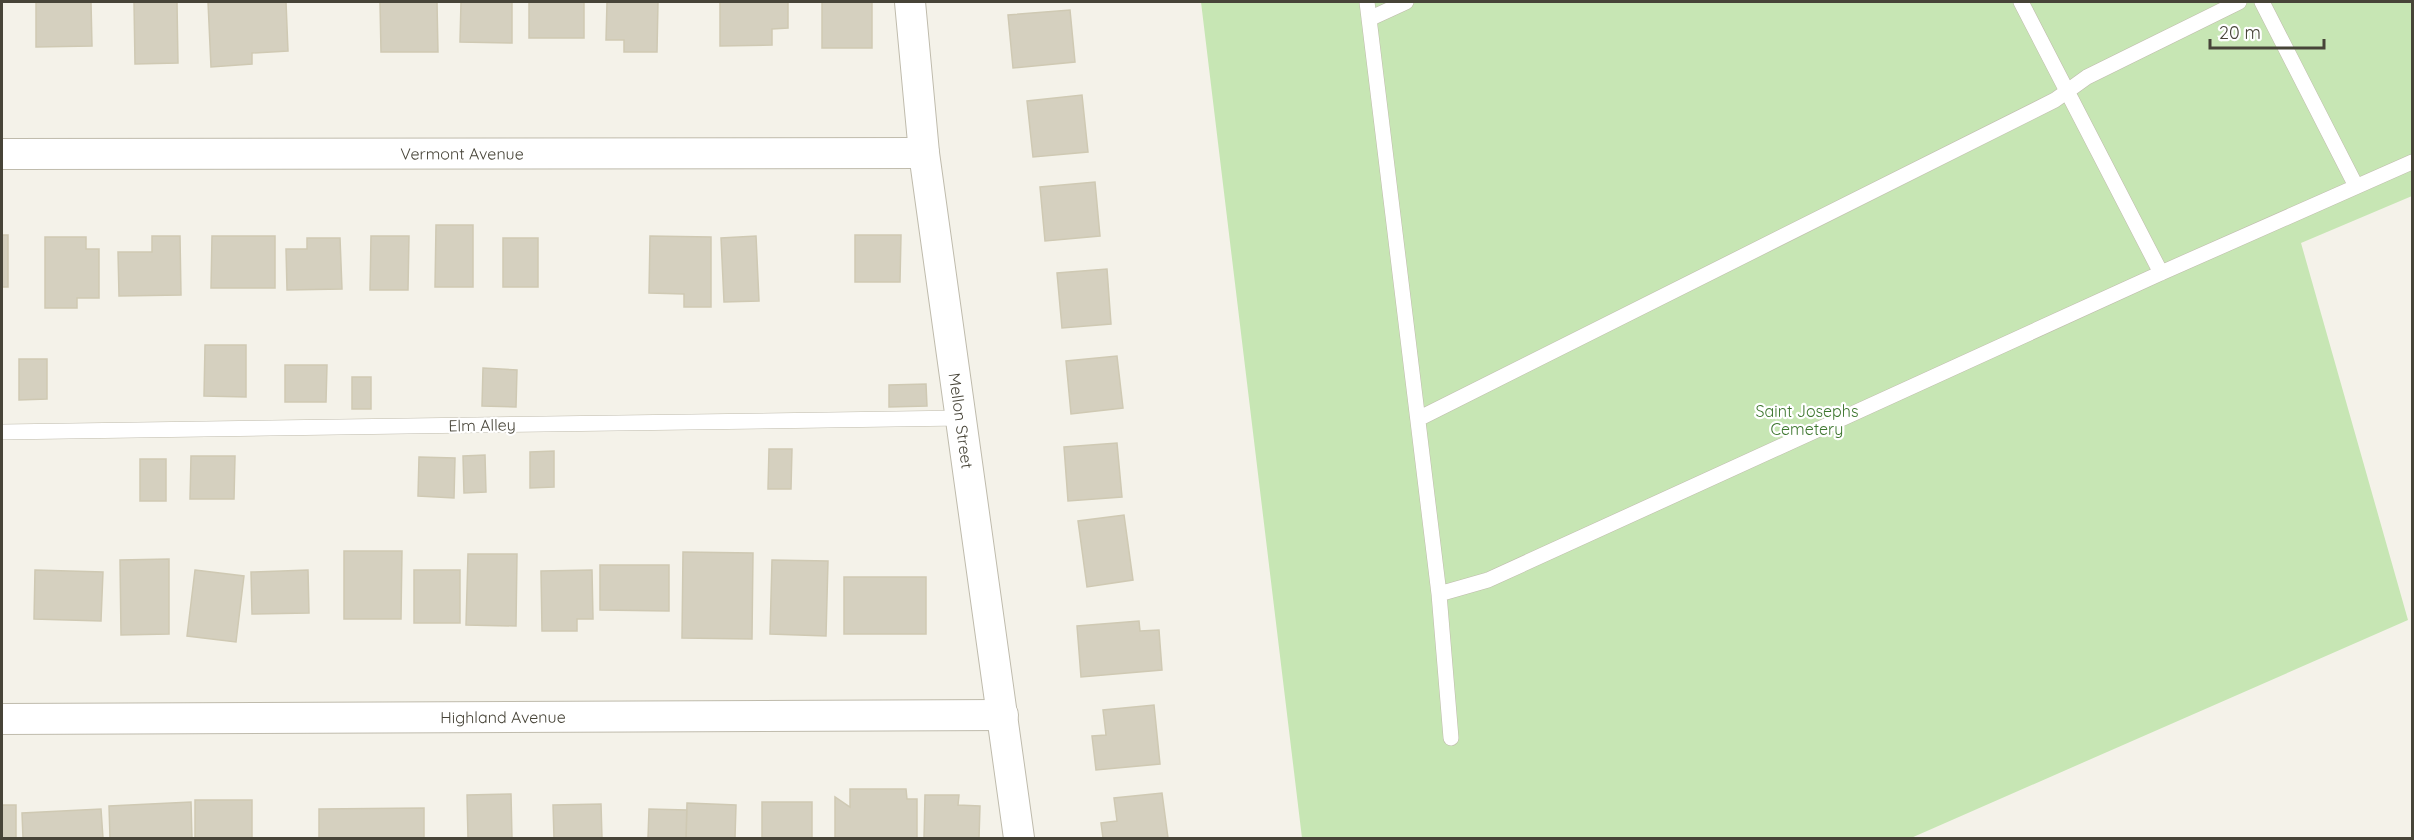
<svg xmlns="http://www.w3.org/2000/svg" width="2414" height="840" viewBox="0 0 2414 840" font-family="Quicksand,sans-serif">
<rect width="100%" height="100%" fill="#f4f2e9"/>
<!-- green -->
<path fill="#c7e6b4" d="M 1201,2 L 2412,2 L 2412,196 L 2301,243 L 2408,620 L 1911,838 L 1302,838 Z"/>
<!-- building -->
<path fill="#d5d0bf" stroke="#cfc9b3" stroke-width="1.5" d="M 36,2 L 91,2 L 92,46 L 36,47 Z
M 134,2 L 177,2 L 178,63 L 135,64 Z
M 208,2 L 286,2 L 288,51 L 252,53 L 252,64 L 211,67 Z
M 380,2 L 437,2 L 438,52 L 381,52 Z
M 461,2 L 512,2 L 512,43 L 460,42 Z
M 529,2 L 584,2 L 584,38 L 529,38 Z
M 607,2 L 658,2 L 657,52 L 624,52 L 624,40 L 606,40 Z
M 720,2 L 788,2 L 788,28 L 772,29 L 772,45 L 720,46 Z
M 822,2 L 872,2 L 872,48 L 822,48 Z
M 1070,10 L 1075,62 L 1013,68 L 1008,15 Z
M 1082,95 L 1088,152 L 1033,157 L 1027,101 Z
M 1095,182 L 1100,236 L 1045,241 L 1040,187 Z
M 436,225 L 473,225 L 473,287 L 435,287 Z
M 2,235 L 8,235 L 8,287 L 2,287 Z
M 855,235 L 901,235 L 900,282 L 855,282 Z
M 152,236 L 180,236 L 181,295 L 119,296 L 118,252 L 152,252 Z
M 212,236 L 275,236 L 275,288 L 211,288 Z
M 371,236 L 409,236 L 408,290 L 370,290 Z
M 650,236 L 711,237 L 711,307 L 684,307 L 684,294 L 649,293 Z
M 756,236 L 759,301 L 724,302 L 721,238 Z
M 45,237 L 86,237 L 86,249 L 99,249 L 99,298 L 77,298 L 77,308 L 45,308 Z
M 307,238 L 340,238 L 342,289 L 287,290 L 286,249 L 307,249 Z
M 503,238 L 538,238 L 538,287 L 503,287 Z
M 1107,269 L 1111,324 L 1062,328 L 1057,273 Z
M 205,345 L 246,345 L 246,397 L 204,396 Z
M 1117,356 L 1123,408 L 1071,414 L 1066,361 Z
M 19,359 L 47,359 L 47,399 L 19,400 Z
M 285,365 L 327,365 L 326,402 L 285,402 Z
M 483,368 L 517,370 L 516,407 L 482,406 Z
M 352,377 L 371,377 L 371,409 L 352,409 Z
M 926,384 L 927,406 L 889,407 L 889,385 Z
M 1117,443 L 1122,497 L 1068,501 L 1064,447 Z
M 769,449 L 792,449 L 791,489 L 768,489 Z
M 554,451 L 554,487 L 530,488 L 530,452 Z
M 485,455 L 486,492 L 464,493 L 463,456 Z
M 191,456 L 235,456 L 234,499 L 190,499 Z
M 419,457 L 455,458 L 454,498 L 418,496 Z
M 140,459 L 166,459 L 166,501 L 140,501 Z
M 1124,515 L 1133,580 L 1087,587 L 1078,521 Z
M 344,551 L 402,551 L 401,619 L 344,619 Z
M 683,552 L 753,553 L 752,639 L 682,638 Z
M 468,554 L 517,554 L 516,626 L 466,625 Z
M 169,559 L 169,634 L 121,635 L 120,560 Z
M 772,560 L 828,561 L 826,636 L 770,634 Z
M 600,565 L 669,565 L 669,611 L 600,610 Z
M 35,570 L 103,572 L 101,621 L 34,619 Z
M 195,570 L 244,576 L 236,642 L 187,636 Z
M 308,570 L 309,613 L 252,614 L 251,572 Z
M 414,570 L 460,570 L 460,623 L 414,623 Z
M 592,570 L 593,619 L 577,619 L 577,631 L 542,631 L 541,571 Z
M 844,577 L 926,577 L 926,634 L 844,634 Z
M 1139,621 L 1140,631 L 1159,630 L 1162,670 L 1081,677 L 1077,626 Z
M 1154,705 L 1160,764 L 1096,770 L 1092,736 L 1106,735 L 1103,710 Z
M 850,789 L 906,789 L 907,799 L 917,799 L 917,838 L 835,838 L 835,797 L 850,807 Z
M 1162,793 L 1168,838 L 1103,838 L 1101,823 L 1117,821 L 1114,798 Z
M 511,794 L 512,838 L 468,838 L 467,795 Z
M 925,795 L 959,795 L 958,805 L 980,806 L 979,838 L 924,838 Z
M 195,800 L 252,800 L 252,838 L 195,838 Z
M 191,802 L 192,838 L 110,838 L 109,806 Z
M 762,802 L 812,802 L 812,838 L 762,838 Z
M 687,803 L 736,805 L 735,838 L 686,838 Z
M 601,804 L 602,838 L 554,838 L 553,805 Z
M 2,805 L 16,805 L 16,838 L 2,838 Z
M 424,808 L 424,838 L 319,838 L 319,809 Z
M 101,809 L 103,838 L 23,838 L 22,813 Z
M 649,809 L 687,810 L 686,838 L 648,838 Z"/>
<g fill="none" stroke-linecap="round" stroke-linejoin="round">
<defs>
<path id="service" d="M 1367,2 L 1439,594 L 1451,738
M 2021,2 L 2161,273
M 2262,2 L 2356,186
M 1369,19 L 1406,2
M 1418,419 L 2055,100 L 2087,77 L 2239,2
M 2,432 L 962,418
M 1439,594 L 1488,580 L 2161,273 L 2412,162"/>
<g id="minor">
<path id="s1" d="M 910,2 L 924,153 L 1019,838"/>
<path id="s2" d="M 2,154 L 924,153"/>
<path id="s3" d="M 2,719 L 1003,715"/>
</g>
</defs>
<!-- service casing -->
<use href="#service" stroke="#bfbbac" stroke-width="16"/>
<!-- minor casing -->
<use href="#minor" stroke="#bfbbac" stroke-width="32"/>
<!-- service -->
<use href="#service" stroke="#fff" stroke-width="15"/>
<!-- minor -->
<use href="#minor" stroke="#fff" stroke-width="30"/>
</g>
<g text-anchor="middle" stroke-width="4.5" stroke-linejoin="round" paint-order="stroke">
<!-- street labels -->
<g font-size="16" fill="#474438" stroke="#fff">
<text dy="6" stroke="none"><textPath href="#s2" startOffset="460">Vermont Avenue</textPath></text>
<text dy="6" stroke="none"><textPath href="#s1" startOffset="422">Mellon Street</textPath></text>
<text transform="translate(482 425) rotate(-1)" y="6">Elm Alley</text>
<text dy="6" stroke="none"><textPath href="#s3" startOffset="501">Highland Avenue</textPath></text>
</g>
<!-- park labels -->
<g font-size="16" fill="#3d762e" stroke="#fff">
<text x="1807" y="417">Saint Josephs<tspan x="1807" dy="18">Cemetery</tspan></text>
</g>
</g>
<!-- border -->
<rect width="2414" height="840" fill="none" stroke="#474438" stroke-width="6"/>
<!-- scale -->
<path d="M2210 39v9h114v-9" fill="none" stroke="#474438" stroke-width="3"/>
<text x="2219" y="39" font-size="18" fill="#474438" stroke="#ffffff" stroke-width="4.5" paint-order="stroke">20 m</text>
</svg>
